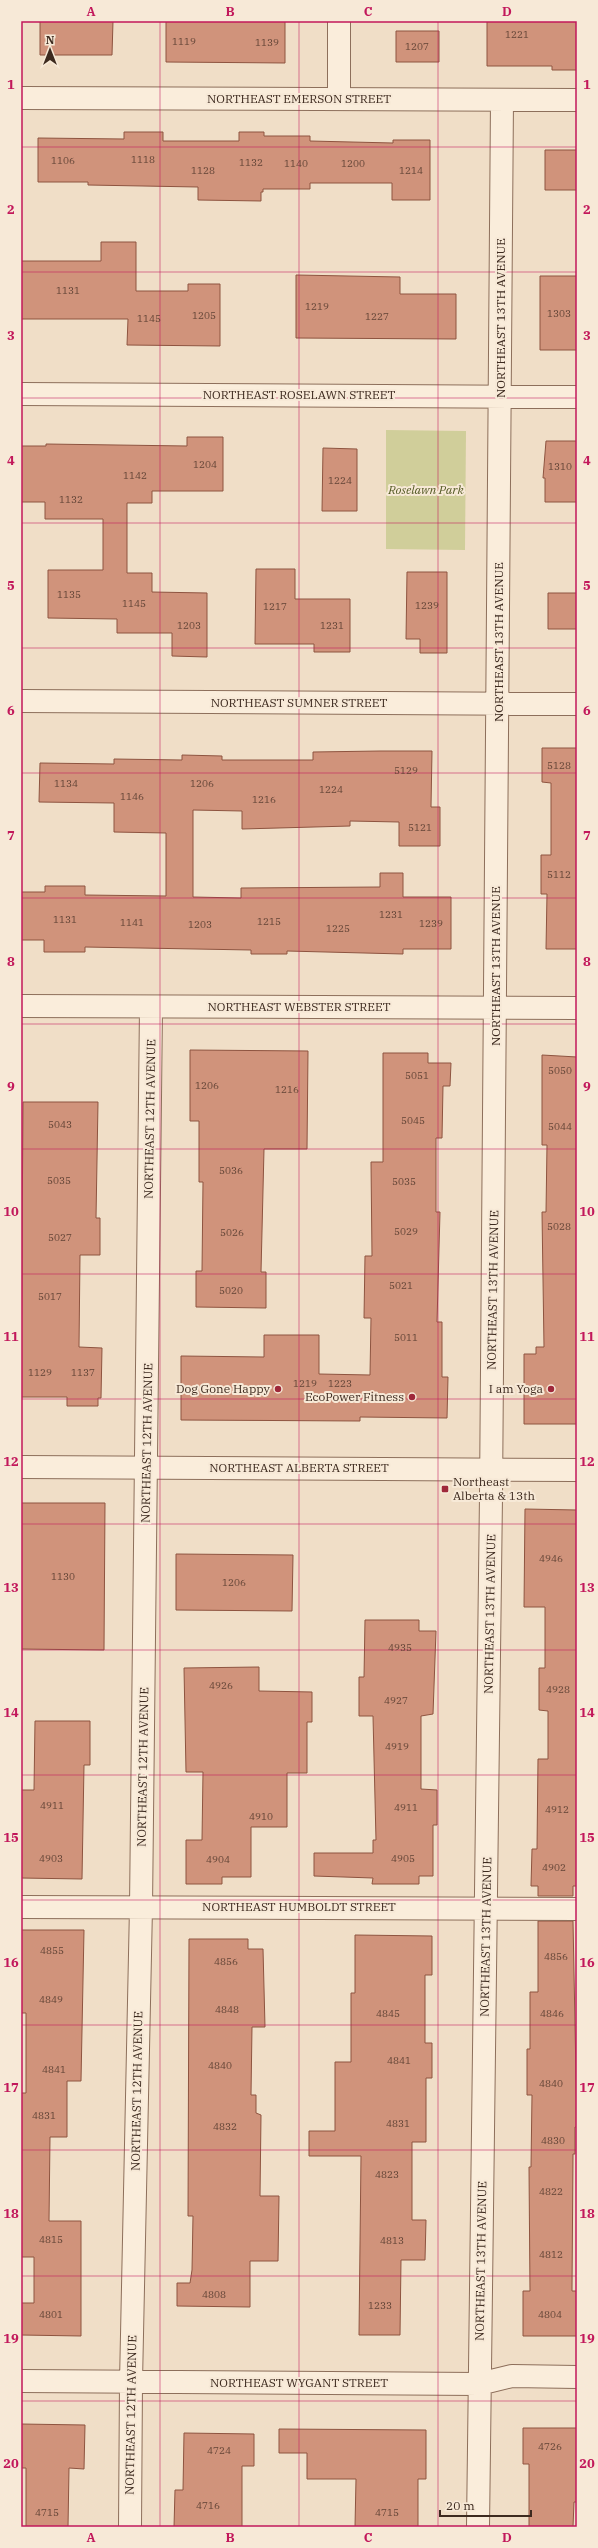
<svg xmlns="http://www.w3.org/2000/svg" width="598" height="2548" viewBox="0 0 598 2548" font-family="'IBM Plex Serif',serif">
<rect width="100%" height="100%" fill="#f0dec7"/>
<!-- green -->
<path fill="#d0ce9a" d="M 386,430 L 466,431 L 465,550 L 386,549 Z"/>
<!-- building -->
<path fill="#d0937b" stroke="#8e5440" d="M 40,21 L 113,21 L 112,55 L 40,55 Z
M 166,21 L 285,21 L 285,63 L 166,62 Z
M 487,21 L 577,21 L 577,70 L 552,70 L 552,66 L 487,66 Z
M 396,31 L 439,31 L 439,62 L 396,62 Z
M 124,132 L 163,132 L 163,141 L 239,141 L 239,132 L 264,132 L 264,136 L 310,136 L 310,141 L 393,143 L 393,140 L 430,140 L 430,200 L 392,200 L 392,183 L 310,183 L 310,189 L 263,189 L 263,192 L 261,192 L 261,201 L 198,200 L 198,187 L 88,185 L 88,182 L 38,182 L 38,138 L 124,139 Z
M 545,150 L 577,150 L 577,190 L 545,190 Z
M 101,242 L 136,242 L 136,291 L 188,291 L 188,284 L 220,284 L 220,346 L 127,345 L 128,319 L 21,319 L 21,261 L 101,261 Z
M 296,275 L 400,277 L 400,294 L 456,294 L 456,339 L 296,338 Z
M 540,276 L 577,276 L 577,350 L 540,350 Z
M 187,437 L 223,437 L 223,491 L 152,491 L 152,503 L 127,503 L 127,573 L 152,573 L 152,592 L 207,593 L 207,657 L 172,656 L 172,633 L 117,633 L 117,619 L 48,618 L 48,570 L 103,570 L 103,519 L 45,519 L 45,502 L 21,502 L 21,446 L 46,446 L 46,444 L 187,446 Z
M 546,441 L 577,441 L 577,502 L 545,502 L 545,478 L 543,478 Z
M 323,448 L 357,449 L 357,511 L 322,511 Z
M 256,569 L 295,569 L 295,599 L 350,599 L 350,652 L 314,652 L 314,644 L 255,644 Z
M 407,572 L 447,572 L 447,653 L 420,653 L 420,639 L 406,639 Z
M 548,593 L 577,593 L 577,629 L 548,629 Z
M 542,748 L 577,748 L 577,949 L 546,949 L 547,894 L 541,894 L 541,855 L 551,855 L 551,783 L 542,782 Z
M 380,751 L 432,751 L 431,807 L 440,807 L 440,846 L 399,846 L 399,822 L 350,821 L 350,826 L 242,829 L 242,811 L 193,810 L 193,897 L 241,898 L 241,888 L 380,887 L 380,873 L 403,873 L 403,897 L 451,897 L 451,949 L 403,949 L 403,954 L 287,951 L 287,954 L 251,954 L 251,950 L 85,947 L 85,952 L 44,952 L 44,940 L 21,940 L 21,892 L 45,892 L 45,886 L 85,886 L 85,895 L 166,896 L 166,833 L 114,832 L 114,803 L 39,802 L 40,763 L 114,764 L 114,759 L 182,760 L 182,755 L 222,756 L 222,760 L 313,760 L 313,752 Z
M 190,1050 L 308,1051 L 307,1149 L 264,1149 L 261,1272 L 266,1272 L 266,1308 L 196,1307 L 196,1271 L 202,1271 L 203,1182 L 199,1182 L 199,1121 L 190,1121 Z
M 383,1053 L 428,1053 L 428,1063 L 451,1063 L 450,1086 L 443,1086 L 442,1138 L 436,1138 L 436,1212 L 440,1212 L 437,1322 L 442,1322 L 442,1377 L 448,1377 L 447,1418 L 360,1417 L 360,1421 L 181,1420 L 181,1356 L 264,1357 L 264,1335 L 319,1335 L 319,1374 L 370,1375 L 371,1318 L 364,1318 L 365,1256 L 372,1256 L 371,1162 L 383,1162 Z
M 542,1055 L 577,1057 L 577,1424 L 524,1424 L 524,1354 L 536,1354 L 536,1347 L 544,1347 L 542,1212 L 546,1212 L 547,1145 L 542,1145 Z
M 23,1102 L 98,1102 L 96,1218 L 100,1218 L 100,1255 L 80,1255 L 79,1347 L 102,1348 L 101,1398 L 98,1398 L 98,1406 L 67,1406 L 67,1397 L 21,1397 Z
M 21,1503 L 105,1503 L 104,1650 L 21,1649 Z
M 525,1509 L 577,1510 L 577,1886 L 573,1886 L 573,1896 L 538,1896 L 538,1886 L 531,1886 L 532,1849 L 537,1849 L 538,1759 L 548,1759 L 548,1711 L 539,1710 L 539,1668 L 545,1668 L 545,1607 L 524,1607 Z
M 176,1554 L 293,1555 L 292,1611 L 176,1610 Z
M 365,1620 L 419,1620 L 419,1631 L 436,1631 L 433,1714 L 421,1716 L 421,1789 L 437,1790 L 437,1825 L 433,1825 L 433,1876 L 419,1876 L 419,1884 L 372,1884 L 373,1878 L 314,1876 L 314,1853 L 373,1853 L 373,1840 L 376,1840 L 373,1716 L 359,1716 L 359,1677 L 364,1677 Z
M 259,1667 L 259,1691 L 312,1692 L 312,1722 L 307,1722 L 307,1773 L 287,1773 L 287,1827 L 251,1827 L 251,1877 L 222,1877 L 222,1884 L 186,1884 L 186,1840 L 202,1840 L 203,1772 L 186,1772 L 184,1668 Z
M 35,1721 L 90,1721 L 90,1765 L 84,1765 L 82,1879 L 21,1878 L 21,1790 L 34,1790 Z
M 538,1921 L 573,1921 L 577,2127 L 575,2127 L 575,2154 L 573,2154 L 572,2291 L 577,2291 L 577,2336 L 523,2336 L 523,2291 L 530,2291 L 529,2167 L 531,2167 L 532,2095 L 527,2095 L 527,2049 L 530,2049 L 530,1992 L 538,1992 Z
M 21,1930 L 84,1930 L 81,2081 L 67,2081 L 67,2137 L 50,2137 L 49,2221 L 81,2221 L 81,2336 L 21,2335 L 21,2303 L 34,2303 L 34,2257 L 21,2257 L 21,2093 L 26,2093 L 26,2013 L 21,2013 Z
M 355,1935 L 432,1936 L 432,1975 L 425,1975 L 425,2043 L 432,2043 L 432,2078 L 426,2078 L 426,2142 L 412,2142 L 412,2220 L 426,2220 L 425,2260 L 401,2260 L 400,2335 L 359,2335 L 361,2156 L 309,2156 L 309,2131 L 335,2131 L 335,2062 L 351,2062 L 351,1993 L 355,1993 Z
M 189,1939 L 248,1939 L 248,1949 L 263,1949 L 265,2027 L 252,2027 L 251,2095 L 256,2095 L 256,2113 L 261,2115 L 260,2196 L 279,2196 L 278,2261 L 250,2261 L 250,2307 L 177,2306 L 177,2283 L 190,2283 L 192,2270 L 193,2216 L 188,2216 Z
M 21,2424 L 85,2425 L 84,2469 L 69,2468 L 68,2527 L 26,2527 L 26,2468 L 21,2468 Z
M 523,2428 L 577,2428 L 577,2502 L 574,2502 L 573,2527 L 529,2527 L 529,2464 L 523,2464 Z
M 279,2429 L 426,2430 L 426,2479 L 418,2479 L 418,2527 L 355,2527 L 356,2479 L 307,2479 L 307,2453 L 279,2453 Z
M 184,2433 L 254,2434 L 254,2466 L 242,2466 L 242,2527 L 174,2527 L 175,2490 L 183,2490 Z"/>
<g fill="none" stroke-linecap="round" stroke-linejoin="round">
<defs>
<path id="minor" d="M 21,98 L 577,100
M 339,99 L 339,21
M 21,394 L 577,397
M 21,701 L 577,704
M 21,1006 L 577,1008
M 21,1907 L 577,1909
M 21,2381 L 479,2384 L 512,2376 L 577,2377
M 130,2527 L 131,2382 L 141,1907 L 151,1007
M 478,2527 L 491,1496 L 502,100"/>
<path id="tertiary" d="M 21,1467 L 577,1470"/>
</defs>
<!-- minor casing -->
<use href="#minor" stroke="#8d6f5b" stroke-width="24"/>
<!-- tertiary casing -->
<use href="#tertiary" stroke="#8d6f5b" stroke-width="24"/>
<!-- minor -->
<use href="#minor" stroke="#faeddb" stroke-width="22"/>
<!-- tertiary -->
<use href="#tertiary" stroke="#faeddb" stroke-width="22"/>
</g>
<!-- grid -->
<path fill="none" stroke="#c2185b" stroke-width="1" stroke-opacity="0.55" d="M 160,21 L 160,2527M 299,21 L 299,2527M 438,21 L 438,2527M 21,147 L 577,147M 21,272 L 577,272M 21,398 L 577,398M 21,523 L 577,523M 21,648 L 577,648M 21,773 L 577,773M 21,898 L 577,898M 21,1024 L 577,1024M 21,1149 L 577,1149M 21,1274 L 577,1274M 21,1399 L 577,1399M 21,1524 L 577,1524M 21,1650 L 577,1650M 21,1775 L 577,1775M 21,1900 L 577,1900M 21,2025 L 577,2025M 21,2150 L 577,2150M 21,2276 L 577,2276M 21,2401 L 577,2401"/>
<!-- markers -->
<g fill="#9f283a" stroke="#f7e9d7" stroke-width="1.5">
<circle cx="278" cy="1389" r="4"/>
<circle cx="551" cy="1389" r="4"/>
<circle cx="412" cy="1397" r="4"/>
<rect x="441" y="1485" width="8" height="8" rx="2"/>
</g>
<g text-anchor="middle" stroke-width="4" stroke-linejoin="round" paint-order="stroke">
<!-- number labels -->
<g font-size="10" fill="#624436">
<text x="517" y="38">1221</text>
<text x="184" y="45">1119</text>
<text x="267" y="46">1139</text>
<text x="417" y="50">1207</text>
<text x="143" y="163">1118</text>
<text x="63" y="164">1106</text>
<text x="251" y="166">1132</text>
<text x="296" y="167">1140</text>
<text x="353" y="167">1200</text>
<text x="203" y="174">1128</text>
<text x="411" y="174">1214</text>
<text x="68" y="294">1131</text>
<text x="317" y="310">1219</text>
<text x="559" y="317">1303</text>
<text x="204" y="319">1205</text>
<text x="377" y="320">1227</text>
<text x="149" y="322">1145</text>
<text x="205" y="468">1204</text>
<text x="560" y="470">1310</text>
<text x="135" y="479">1142</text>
<text x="340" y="484">1224</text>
<text x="71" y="503">1132</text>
<text x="69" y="598">1135</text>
<text x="134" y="607">1145</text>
<text x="427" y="609">1239</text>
<text x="275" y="610">1217</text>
<text x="189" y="629">1203</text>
<text x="332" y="629">1231</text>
<text x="559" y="769">5128</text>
<text x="406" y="774">5129</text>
<text x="66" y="787">1134</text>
<text x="202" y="787">1206</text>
<text x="331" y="793">1224</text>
<text x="132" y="800">1146</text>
<text x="264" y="803">1216</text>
<text x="420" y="831">5121</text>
<text x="559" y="878">5112</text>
<text x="391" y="918">1231</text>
<text x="65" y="923">1131</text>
<text x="269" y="925">1215</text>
<text x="132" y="926">1141</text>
<text x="431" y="927">1239</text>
<text x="200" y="928">1203</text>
<text x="338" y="932">1225</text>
<text x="560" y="1074">5050</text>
<text x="417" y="1079">5051</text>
<text x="207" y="1089">1206</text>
<text x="287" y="1093">1216</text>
<text x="413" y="1124">5045</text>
<text x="60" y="1128">5043</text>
<text x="560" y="1130">5044</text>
<text x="231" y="1174">5036</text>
<text x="59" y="1184">5035</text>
<text x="404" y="1185">5035</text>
<text x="559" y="1230">5028</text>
<text x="406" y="1235">5029</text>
<text x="232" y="1236">5026</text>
<text x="60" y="1241">5027</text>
<text x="401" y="1289">5021</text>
<text x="231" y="1294">5020</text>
<text x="50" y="1300">5017</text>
<text x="406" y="1341">5011</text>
<text x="40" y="1376">1129</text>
<text x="83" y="1376">1137</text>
<text x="305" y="1387">1219</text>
<text x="340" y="1387">1223</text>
<text x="551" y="1562">4946</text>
<text x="63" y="1580">1130</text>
<text x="234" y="1586">1206</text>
<text x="400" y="1651">4935</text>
<text x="221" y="1689">4926</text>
<text x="558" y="1693">4928</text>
<text x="396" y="1704">4927</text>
<text x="397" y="1750">4919</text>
<text x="52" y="1809">4911</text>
<text x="406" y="1811">4911</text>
<text x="557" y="1813">4912</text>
<text x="261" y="1820">4910</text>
<text x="51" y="1862">4903</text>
<text x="403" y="1862">4905</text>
<text x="218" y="1863">4904</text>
<text x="554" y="1871">4902</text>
<text x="52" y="1954">4855</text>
<text x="556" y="1960">4856</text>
<text x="226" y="1965">4856</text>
<text x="51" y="2003">4849</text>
<text x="227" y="2013">4848</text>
<text x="388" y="2017">4845</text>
<text x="552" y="2017">4846</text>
<text x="399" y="2064">4841</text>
<text x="220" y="2069">4840</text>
<text x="54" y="2073">4841</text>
<text x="551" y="2087">4840</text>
<text x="44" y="2119">4831</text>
<text x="398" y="2127">4831</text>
<text x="225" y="2130">4832</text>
<text x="553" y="2144">4830</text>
<text x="387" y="2178">4823</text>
<text x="551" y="2195">4822</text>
<text x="51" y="2243">4815</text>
<text x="392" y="2244">4813</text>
<text x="551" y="2258">4812</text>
<text x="214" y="2298">4808</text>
<text x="380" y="2309">1233</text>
<text x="51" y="2318">4801</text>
<text x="550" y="2318">4804</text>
<text x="550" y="2450">4726</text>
<text x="219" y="2454">4724</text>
<text x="208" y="2509">4716</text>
<text x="47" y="2516">4715</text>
<text x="387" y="2516">4715</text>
</g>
<!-- street labels -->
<g font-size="12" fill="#3d2a1f" stroke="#f7e9d7">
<text x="299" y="103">NORTHEAST EMERSON STREET</text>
<text transform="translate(501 318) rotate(-90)" y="4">NORTHEAST 13TH AVENUE</text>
<text x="299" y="399">NORTHEAST ROSELAWN STREET</text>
<text transform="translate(499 642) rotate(-90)" y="4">NORTHEAST 13TH AVENUE</text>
<text x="299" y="707">NORTHEAST SUMNER STREET</text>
<text transform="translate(496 966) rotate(-90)" y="4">NORTHEAST 13TH AVENUE</text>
<text x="299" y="1011">NORTHEAST WEBSTER STREET</text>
<text transform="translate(150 1119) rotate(-89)" y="4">NORTHEAST 12TH AVENUE</text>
<text transform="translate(493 1290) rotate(-89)" y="4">NORTHEAST 13TH AVENUE</text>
<text transform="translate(147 1443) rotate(-89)" y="4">NORTHEAST 12TH AVENUE</text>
<text x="299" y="1472">NORTHEAST ALBERTA STREET</text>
<text transform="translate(490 1614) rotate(-89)" y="4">NORTHEAST 13TH AVENUE</text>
<text transform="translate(143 1767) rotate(-89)" y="4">NORTHEAST 12TH AVENUE</text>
<text x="299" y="1911">NORTHEAST HUMBOLDT STREET</text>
<text transform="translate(486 1937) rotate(-89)" y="4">NORTHEAST 13TH AVENUE</text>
<text transform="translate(137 2091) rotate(-89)" y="4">NORTHEAST 12TH AVENUE</text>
<text transform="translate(481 2261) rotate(-89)" y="4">NORTHEAST 13TH AVENUE</text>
<text x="299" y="2387">NORTHEAST WYGANT STREET</text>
<text transform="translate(131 2415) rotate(-89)" y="4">NORTHEAST 12TH AVENUE</text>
</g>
<!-- park labels -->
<g font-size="12" font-style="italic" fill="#545a25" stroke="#f7e9d7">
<text x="426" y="494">Roselawn Park</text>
</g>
<!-- poi labels -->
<g font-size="12" fill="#3d2a1f" stroke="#f7e9d7" text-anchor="end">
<text x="270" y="1393">Dog Gone Happy</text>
<text x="543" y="1393">I am Yoga</text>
<text x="404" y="1401">EcoPower Fitness</text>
<text x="453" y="1486" text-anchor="start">Northeast<tspan x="453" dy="14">Alberta &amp; 13th</tspan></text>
</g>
</g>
<!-- border -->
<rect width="598" height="2548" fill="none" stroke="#f7e9d7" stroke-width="44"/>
<!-- north arrow -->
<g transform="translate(50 50)" stroke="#f7e9d7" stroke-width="3" paint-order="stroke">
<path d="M0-3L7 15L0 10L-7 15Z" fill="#3d2a1f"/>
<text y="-6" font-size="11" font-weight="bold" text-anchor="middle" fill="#3d2a1f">N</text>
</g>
<!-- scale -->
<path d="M440 2510v6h91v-6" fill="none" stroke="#3d2a1f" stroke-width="2"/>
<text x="446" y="2510" font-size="12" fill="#3d2a1f" stroke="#f7e9d7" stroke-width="3" paint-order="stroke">20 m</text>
<rect x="22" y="22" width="554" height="2504" fill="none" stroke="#c2185b" stroke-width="1.5"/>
<g font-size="13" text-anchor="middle" font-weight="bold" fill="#c2185b">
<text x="91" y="16">A</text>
<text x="230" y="16">B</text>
<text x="368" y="16">C</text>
<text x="507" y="16">D</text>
<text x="11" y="89">1</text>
<text x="587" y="89">1</text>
<text x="11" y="214">2</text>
<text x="587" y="214">2</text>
<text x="11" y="340">3</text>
<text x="587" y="340">3</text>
<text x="11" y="465">4</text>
<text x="587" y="465">4</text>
<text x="11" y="590">5</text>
<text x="587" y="590">5</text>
<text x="11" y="715">6</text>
<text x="587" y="715">6</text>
<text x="11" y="840">7</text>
<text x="587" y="840">7</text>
<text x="11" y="966">8</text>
<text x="587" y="966">8</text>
<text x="11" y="1091">9</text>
<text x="587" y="1091">9</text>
<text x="11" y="1216">10</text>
<text x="587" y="1216">10</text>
<text x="11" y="1341">11</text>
<text x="587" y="1341">11</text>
<text x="11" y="1466">12</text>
<text x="587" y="1466">12</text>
<text x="11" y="1592">13</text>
<text x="587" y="1592">13</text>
<text x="11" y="1717">14</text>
<text x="587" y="1717">14</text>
<text x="11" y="1842">15</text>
<text x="587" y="1842">15</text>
<text x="11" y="1967">16</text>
<text x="587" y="1967">16</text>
<text x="11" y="2092">17</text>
<text x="587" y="2092">17</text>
<text x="11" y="2218">18</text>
<text x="587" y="2218">18</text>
<text x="11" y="2343">19</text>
<text x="587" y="2343">19</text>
<text x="11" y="2468">20</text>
<text x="587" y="2468">20</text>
<text x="91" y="2542">A</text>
<text x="230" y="2542">B</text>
<text x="368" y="2542">C</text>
<text x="507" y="2542">D</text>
</g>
</svg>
